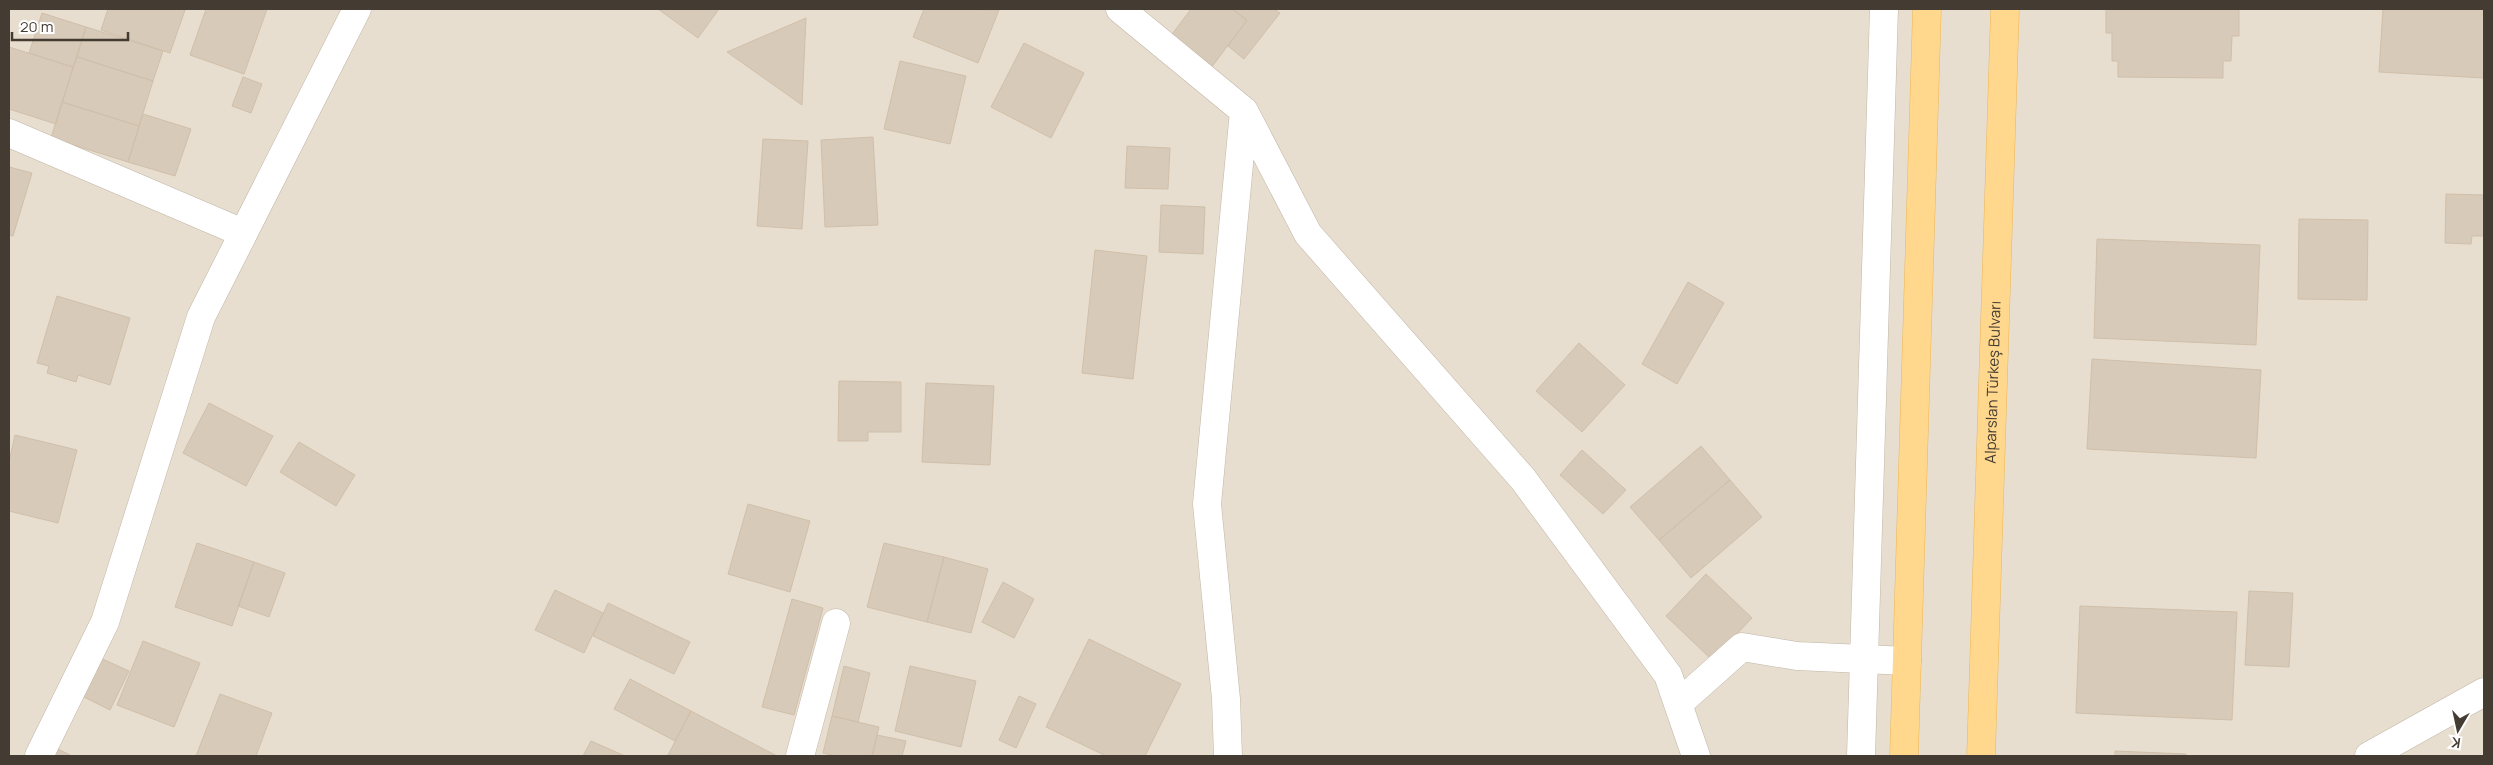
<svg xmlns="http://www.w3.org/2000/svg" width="2493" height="765" viewBox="0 0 2493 765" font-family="Manrope,sans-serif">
<rect width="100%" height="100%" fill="#f3ece2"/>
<!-- residential -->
<path fill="#e7decf" d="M 9,9 L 2484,9 L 2484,756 L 9,756 Z"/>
<!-- building -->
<path fill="#d8cab9" stroke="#d0bfa9" d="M 108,9 L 181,9 L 185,10 L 170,53 L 101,30 Z
M 206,9 L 267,9 L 244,74 L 190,55 Z
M 658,9 L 719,9 L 698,38 Z
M 924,9 L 999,10 L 978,63 L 913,37 Z
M 1191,9 L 1232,9 L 1247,20 L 1211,68 L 1170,37 Z
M 1232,9 L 1274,9 L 1280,13 L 1244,59 L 1228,46 L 1247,20 Z
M 2106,9 L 2239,9 L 2239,36 L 2232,36 L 2231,61 L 2223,61 L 2223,78 L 2118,77 L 2118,61 L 2112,61 L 2112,33 L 2106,33 Z
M 2383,9 L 2484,9 L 2484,78 L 2379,72 Z
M 42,13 L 86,27 L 73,67 L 29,53 Z
M 806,18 L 802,105 L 727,52 Z
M 86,27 L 163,51 L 153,81 L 77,57 Z
M 1024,43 L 1084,73 L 1051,138 L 991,107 Z
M 9,47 L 73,67 L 56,124 L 9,109 Z
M 77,57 L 153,81 L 139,126 L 62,102 Z
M 900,61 L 966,76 L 950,144 L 884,129 Z
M 243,77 L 262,84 L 251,113 L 232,106 Z
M 62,102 L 139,126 L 128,162 L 51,138 Z
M 143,114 L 191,129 L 175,176 L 128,162 Z
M 873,137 L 878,225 L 825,227 L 821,140 Z
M 763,139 L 808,141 L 802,229 L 757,226 Z
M 1127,146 L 1170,148 L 1168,189 L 1125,188 Z
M 9,167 L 32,173 L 13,236 L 9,235 Z
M 2446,194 L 2484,195 L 2484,236 L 2472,236 L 2471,244 L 2445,243 Z
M 1161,205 L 1205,207 L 1203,254 L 1159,252 Z
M 2299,219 L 2368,220 L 2367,300 L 2298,299 Z
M 2097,239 L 2260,245 L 2256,345 L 2094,338 Z
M 1095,250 L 1147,256 L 1133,379 L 1082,373 Z
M 1688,282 L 1724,303 L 1677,384 L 1642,364 Z
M 57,296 L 130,318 L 110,385 L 78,375 L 76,382 L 47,373 L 49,366 L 37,363 Z
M 1579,343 L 1625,385 L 1582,432 L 1536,391 Z
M 2092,359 L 2261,370 L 2256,458 L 2087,449 Z
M 839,381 L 901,382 L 901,432 L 868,432 L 868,441 L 838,441 Z
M 926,383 L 994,386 L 990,465 L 922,462 Z
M 209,403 L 273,436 L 246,486 L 183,453 Z
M 15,435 L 77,450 L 58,523 L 9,511 L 9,462 Z
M 299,442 L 355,475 L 336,506 L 280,472 Z
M 1701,446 L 1730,480 L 1659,540 L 1630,507 Z
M 1582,450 L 1626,490 L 1603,514 L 1560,475 Z
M 1730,480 L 1762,517 L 1691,578 L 1659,540 Z
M 748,504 L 810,521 L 790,592 L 728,574 Z
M 197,543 L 254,562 L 232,626 L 175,607 Z
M 884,543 L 944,557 L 927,622 L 867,607 Z
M 944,557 L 988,569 L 971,633 L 927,622 Z
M 254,562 L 285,573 L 269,617 L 238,606 Z
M 1706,574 L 1752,618 L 1712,660 L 1666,616 Z
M 1003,582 L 1034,599 L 1014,638 L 982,622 Z
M 555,590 L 603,613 L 584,653 L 535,630 Z
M 2249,591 L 2293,593 L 2289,667 L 2245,665 Z
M 792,599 L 823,608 L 794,715 L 762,707 Z
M 608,603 L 690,642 L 674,674 L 593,636 Z
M 2080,606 L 2237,612 L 2232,720 L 2076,713 Z
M 1089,639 L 1181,684 L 1145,756 L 1106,756 L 1046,727 Z
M 143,641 L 200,663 L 174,727 L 117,705 Z
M 98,657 L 129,671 L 110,710 L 80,695 Z
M 844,666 L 870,673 L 858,722 L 832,716 Z
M 910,666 L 976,681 L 961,747 L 895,731 Z
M 630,679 L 691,711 L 675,741 L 614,709 Z
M 220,694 L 272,713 L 256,756 L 196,756 Z
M 1019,696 L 1036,704 L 1016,748 L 999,740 Z
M 691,711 L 777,756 L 668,755 Z
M 832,716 L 879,727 L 872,756 L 836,756 L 823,753 Z
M 877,735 L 906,741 L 902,756 L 872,756 Z
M 591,741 L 625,756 L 583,756 Z
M 56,748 L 72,756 L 51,756 Z
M 2115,751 L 2186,754 L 2186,756 L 2115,756 Z"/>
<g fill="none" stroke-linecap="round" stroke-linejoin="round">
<defs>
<path id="minor" d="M 1120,9 L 1244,111 L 1308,234 L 1523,479 L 1668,675 L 1696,756
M 9,133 L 243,233
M 1678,704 L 1742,647 L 1797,656 L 1907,661
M 39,756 L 105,622 L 201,317 L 357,9
M 800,756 L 836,623
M 1228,756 L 1226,699 L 1207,504 L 1244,111
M 1861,756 L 1884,9
M 2369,756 L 2484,692"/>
<g id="major">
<path d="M 1904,756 L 1927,9"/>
<path id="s1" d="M 1981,756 L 2005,9"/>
</g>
</defs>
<!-- minor casing -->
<use href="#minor" stroke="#c1b6a7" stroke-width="29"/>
<!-- major casing -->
<use href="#major" stroke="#ecb656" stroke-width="29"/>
<!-- minor -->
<use href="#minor" stroke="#fff" stroke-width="28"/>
<!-- major -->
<use href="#major" stroke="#ffd88e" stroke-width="28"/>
</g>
<g text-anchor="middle" stroke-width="4" stroke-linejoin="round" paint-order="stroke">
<!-- street labels -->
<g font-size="15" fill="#443c32" stroke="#fff">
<text dy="5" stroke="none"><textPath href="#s1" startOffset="374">Alparslan Türkeş Bulvarı</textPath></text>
</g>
</g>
<!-- border -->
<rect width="2493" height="765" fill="none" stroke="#443c32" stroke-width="20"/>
<!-- north arrow -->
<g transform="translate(2458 730) rotate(189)" stroke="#ffffff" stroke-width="4" paint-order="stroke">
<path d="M0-4L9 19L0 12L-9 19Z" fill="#443c32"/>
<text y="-8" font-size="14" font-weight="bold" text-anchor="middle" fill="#443c32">K</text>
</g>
<!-- scale -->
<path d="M12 32v8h116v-8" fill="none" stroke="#443c32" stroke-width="2.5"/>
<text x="20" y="32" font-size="15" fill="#443c32" stroke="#ffffff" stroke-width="4" paint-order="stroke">20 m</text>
</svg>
